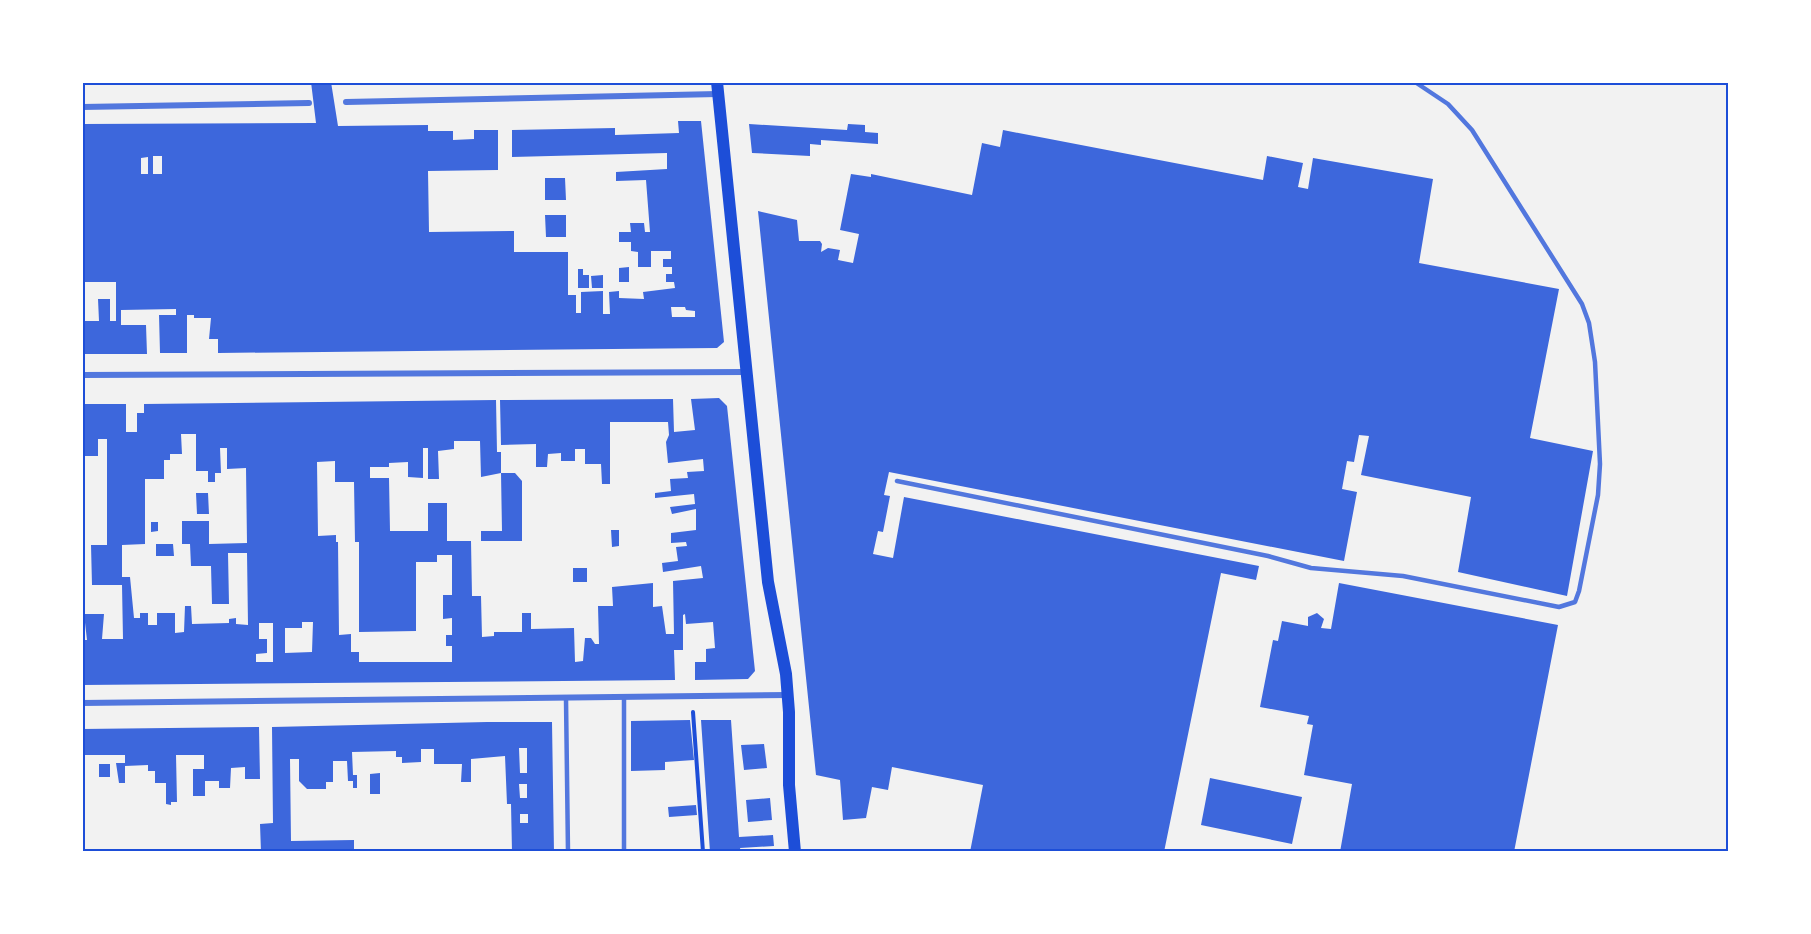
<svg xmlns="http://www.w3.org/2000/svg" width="1811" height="934" viewBox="0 0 1811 934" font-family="Raleway,sans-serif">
<rect width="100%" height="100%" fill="#f2f2f2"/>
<!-- building -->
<path fill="#3d67dc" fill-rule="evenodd" d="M 311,82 L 331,82 L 338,126 L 428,125 L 428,131 L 453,131 L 453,140 L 474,139 L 474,130 L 498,130 L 498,170 L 428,171 L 429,232 L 514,231 L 514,252 L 568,252 L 568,295 L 576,295 L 576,313 L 581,313 L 581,292 L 603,291 L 603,314 L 610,314 L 609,292 L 619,291 L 619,298 L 644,299 L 643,292 L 675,288 L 674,282 L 666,282 L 666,274 L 672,274 L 672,267 L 663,267 L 663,259 L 671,259 L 671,251 L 651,251 L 651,267 L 638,267 L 638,252 L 631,251 L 631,242 L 619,242 L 619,232 L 631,232 L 630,223 L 644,223 L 645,232 L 650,232 L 646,180 L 616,181 L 616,172 L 667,169 L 667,153 L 512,157 L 512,130 L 615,128 L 615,135 L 679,133 L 678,121 L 701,121 L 724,342 L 717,348 L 218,353 L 218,339 L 209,339 L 211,318 L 194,318 L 194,315 L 187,315 L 187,353 L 160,353 L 159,315 L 176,315 L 176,309 L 121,310 L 121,325 L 146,325 L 147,354 L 82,354 L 82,321 L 99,321 L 98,299 L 110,299 L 110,321 L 116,321 L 116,282 L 82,282 L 82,124 L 316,123 ZM 153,156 L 162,156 L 162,174 L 153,174 ZM 148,157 L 148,174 L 141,174 L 141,158 ZM 671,307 L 685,307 L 686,310 L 695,311 L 695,317 L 672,317 Z
M 749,124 L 847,130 L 848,124 L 865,125 L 865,132 L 878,133 L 878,144 L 821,140 L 821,145 L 810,144 L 810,156 L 752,153 Z
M 1003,130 L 1263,180 L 1267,156 L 1303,163 L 1298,187 L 1308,189 L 1313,158 L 1433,179 L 1419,263 L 1559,289 L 1530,438 L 1593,451 L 1567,596 L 1458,572 L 1471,497 L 1361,475 L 1369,436 L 1359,435 L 1354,462 L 1347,461 L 1342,489 L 1357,492 L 1344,561 L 889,472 L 884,495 L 890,496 L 883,532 L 878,531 L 873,554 L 893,558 L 904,497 L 1259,566 L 1256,580 L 1221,573 L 1164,852 L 970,852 L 983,785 L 892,767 L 888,790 L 872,787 L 866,818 L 843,820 L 840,780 L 816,775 L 758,211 L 797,220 L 799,241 L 820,241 L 822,244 L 821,252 L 828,248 L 840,250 L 838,260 L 853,263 L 859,234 L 840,230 L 851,174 L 871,177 L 871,174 L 972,195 L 982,143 L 1000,147 Z
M 545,178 L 565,178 L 566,200 L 545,200 Z
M 545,215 L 566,215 L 566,237 L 546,237 Z
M 629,267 L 629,282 L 619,282 L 619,268 Z
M 578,269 L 583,269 L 583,275 L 589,275 L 589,288 L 578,288 Z
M 603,275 L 603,288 L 592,288 L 591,276 Z
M 719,398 L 727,406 L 755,671 L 748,679 L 695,680 L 695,662 L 706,662 L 706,649 L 715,648 L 713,622 L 686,624 L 685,614 L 683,615 L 683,650 L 674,650 L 675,680 L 82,685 L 82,640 L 87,640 L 84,614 L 104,614 L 102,639 L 123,639 L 122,585 L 92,585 L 91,545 L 107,545 L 107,439 L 98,439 L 98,456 L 82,456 L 82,404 L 126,404 L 126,432 L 137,432 L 137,413 L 144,413 L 144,404 L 496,400 L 497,452 L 501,452 L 501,473 L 481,477 L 480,441 L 454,441 L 454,449 L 438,451 L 439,479 L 428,479 L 428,448 L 423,448 L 423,478 L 408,477 L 408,462 L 389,463 L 389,467 L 370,467 L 370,478 L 389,478 L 390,531 L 428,531 L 428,503 L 447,503 L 447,541 L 471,541 L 472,596 L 481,596 L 482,637 L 494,636 L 494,632 L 522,632 L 522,613 L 531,613 L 531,629 L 574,628 L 575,662 L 583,661 L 585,638 L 591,638 L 595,644 L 599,644 L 598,606 L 613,606 L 612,587 L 653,583 L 653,607 L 662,606 L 666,634 L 674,634 L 673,581 L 703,578 L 701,566 L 663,572 L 662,563 L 678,561 L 676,547 L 687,546 L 686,542 L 671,543 L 671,533 L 696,530 L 696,509 L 672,514 L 670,507 L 695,504 L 694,494 L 655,498 L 655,493 L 671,491 L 670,479 L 688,478 L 687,472 L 704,471 L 703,459 L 668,463 L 666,442 L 669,435 L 668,422 L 610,422 L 610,484 L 602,484 L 601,464 L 585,464 L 585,449 L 575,449 L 575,461 L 561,461 L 561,453 L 548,454 L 547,467 L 536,467 L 536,444 L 501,445 L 500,400 L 673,399 L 674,432 L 695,430 L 691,399 ZM 181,434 L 196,434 L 196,471 L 208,471 L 208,482 L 215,482 L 215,473 L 221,473 L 220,448 L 227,448 L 227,469 L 246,468 L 247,543 L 209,544 L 209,521 L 182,521 L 182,544 L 190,544 L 191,566 L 211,566 L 212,604 L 229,604 L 228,553 L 247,553 L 248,625 L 236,624 L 236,618 L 229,619 L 229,623 L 192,624 L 191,606 L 185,606 L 184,632 L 175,633 L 175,613 L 157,613 L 157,625 L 148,625 L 148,613 L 140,613 L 140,618 L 134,618 L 130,577 L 122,577 L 122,545 L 145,544 L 145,479 L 164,479 L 164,460 L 170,460 L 170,454 L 182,454 ZM 335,461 L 335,482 L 354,482 L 355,542 L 359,542 L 359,632 L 416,631 L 416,562 L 437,562 L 437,555 L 452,555 L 452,595 L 443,595 L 443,619 L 452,618 L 452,635 L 446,635 L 446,646 L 452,646 L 452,662 L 359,662 L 359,652 L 351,652 L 351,634 L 339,635 L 338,542 L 336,542 L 336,535 L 318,536 L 317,462 ZM 302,622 L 313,622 L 312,652 L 285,653 L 285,628 L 302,628 ZM 259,623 L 273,623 L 273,662 L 256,662 L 256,654 L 267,653 L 267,639 L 259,639 Z
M 501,473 L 515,473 L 522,481 L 522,541 L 481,541 L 481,531 L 502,531 Z
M 196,493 L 208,493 L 209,514 L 197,514 Z
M 151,522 L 158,522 L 158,531 L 151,532 Z
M 611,530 L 619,530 L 619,546 L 612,547 Z
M 156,544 L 173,544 L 174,556 L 156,556 Z
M 573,568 L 587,568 L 587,582 L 573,582 Z
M 1339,583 L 1558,625 L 1514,852 L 1340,852 L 1352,784 L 1304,775 L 1313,725 L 1307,724 L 1309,716 L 1260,707 L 1273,640 L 1278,641 L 1282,621 L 1308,626 L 1308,617 L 1317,613 L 1324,619 L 1321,628 L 1331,629 Z
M 690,720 L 694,760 L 665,762 L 665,770 L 631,771 L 631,721 Z
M 701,720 L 731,720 L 739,837 L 773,835 L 774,846 L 740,848 L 741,852 L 710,852 Z
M 487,722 L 552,722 L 554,852 L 512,852 L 511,804 L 507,804 L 505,756 L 471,759 L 471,782 L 461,782 L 462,764 L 434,764 L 434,749 L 421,749 L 421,762 L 402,763 L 402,757 L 396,757 L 396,751 L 352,752 L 353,775 L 357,775 L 357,788 L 353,788 L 353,781 L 348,781 L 347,761 L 333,761 L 333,782 L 326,782 L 326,789 L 307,789 L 299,781 L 299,759 L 290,759 L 291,841 L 354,840 L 354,852 L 261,852 L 260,824 L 273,823 L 272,727 ZM 519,748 L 527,748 L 527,773 L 520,773 ZM 519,784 L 527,784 L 527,798 L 520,798 ZM 520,814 L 528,814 L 528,823 L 520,823 Z
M 259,727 L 260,779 L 245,779 L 245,767 L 231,768 L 230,788 L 219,788 L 219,781 L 205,781 L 205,796 L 193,796 L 193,769 L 204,769 L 204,755 L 176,755 L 177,802 L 171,802 L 171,805 L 166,804 L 166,783 L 155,783 L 155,771 L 148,771 L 148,765 L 125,766 L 125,783 L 119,783 L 116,763 L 125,763 L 125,755 L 82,755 L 82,729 Z
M 764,744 L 767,768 L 744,770 L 741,745 Z
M 99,764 L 110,764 L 110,777 L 99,777 Z
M 380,773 L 380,794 L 370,794 L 370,774 Z
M 1210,778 L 1302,797 L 1292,844 L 1201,825 Z
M 770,798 L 772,820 L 748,822 L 746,800 Z
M 696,805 L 697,815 L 669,817 L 668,807 Z"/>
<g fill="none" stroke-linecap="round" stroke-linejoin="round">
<!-- path -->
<path stroke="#1d4ed8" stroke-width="4" d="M 693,712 L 703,852"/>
<!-- service -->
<path stroke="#5277de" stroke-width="4.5" d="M 897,481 L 1268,556 L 1311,568 L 1403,576 L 1559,607 L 1575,602 L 1579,591 L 1598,495 L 1600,464 L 1595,362 L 1589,323 L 1582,304 L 1472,130 L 1448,104 L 1415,82
M 566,699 L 568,852
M 624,852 L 624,698"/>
<!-- minor -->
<path stroke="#5277de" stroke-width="6" d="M 346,102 L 718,94
M 82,107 L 309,103
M 82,375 L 746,372
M 82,703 L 788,695"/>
<!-- secondary -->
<path stroke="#1d4ed8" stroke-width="12" d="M 717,82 L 768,582 L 786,674 L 789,712 L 789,785 L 795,852"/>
</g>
<!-- border -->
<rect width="1811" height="934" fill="none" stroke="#ffffff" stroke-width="168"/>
<rect x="84" y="84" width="1643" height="766" fill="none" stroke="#1d4ed8" stroke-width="2"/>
</svg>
